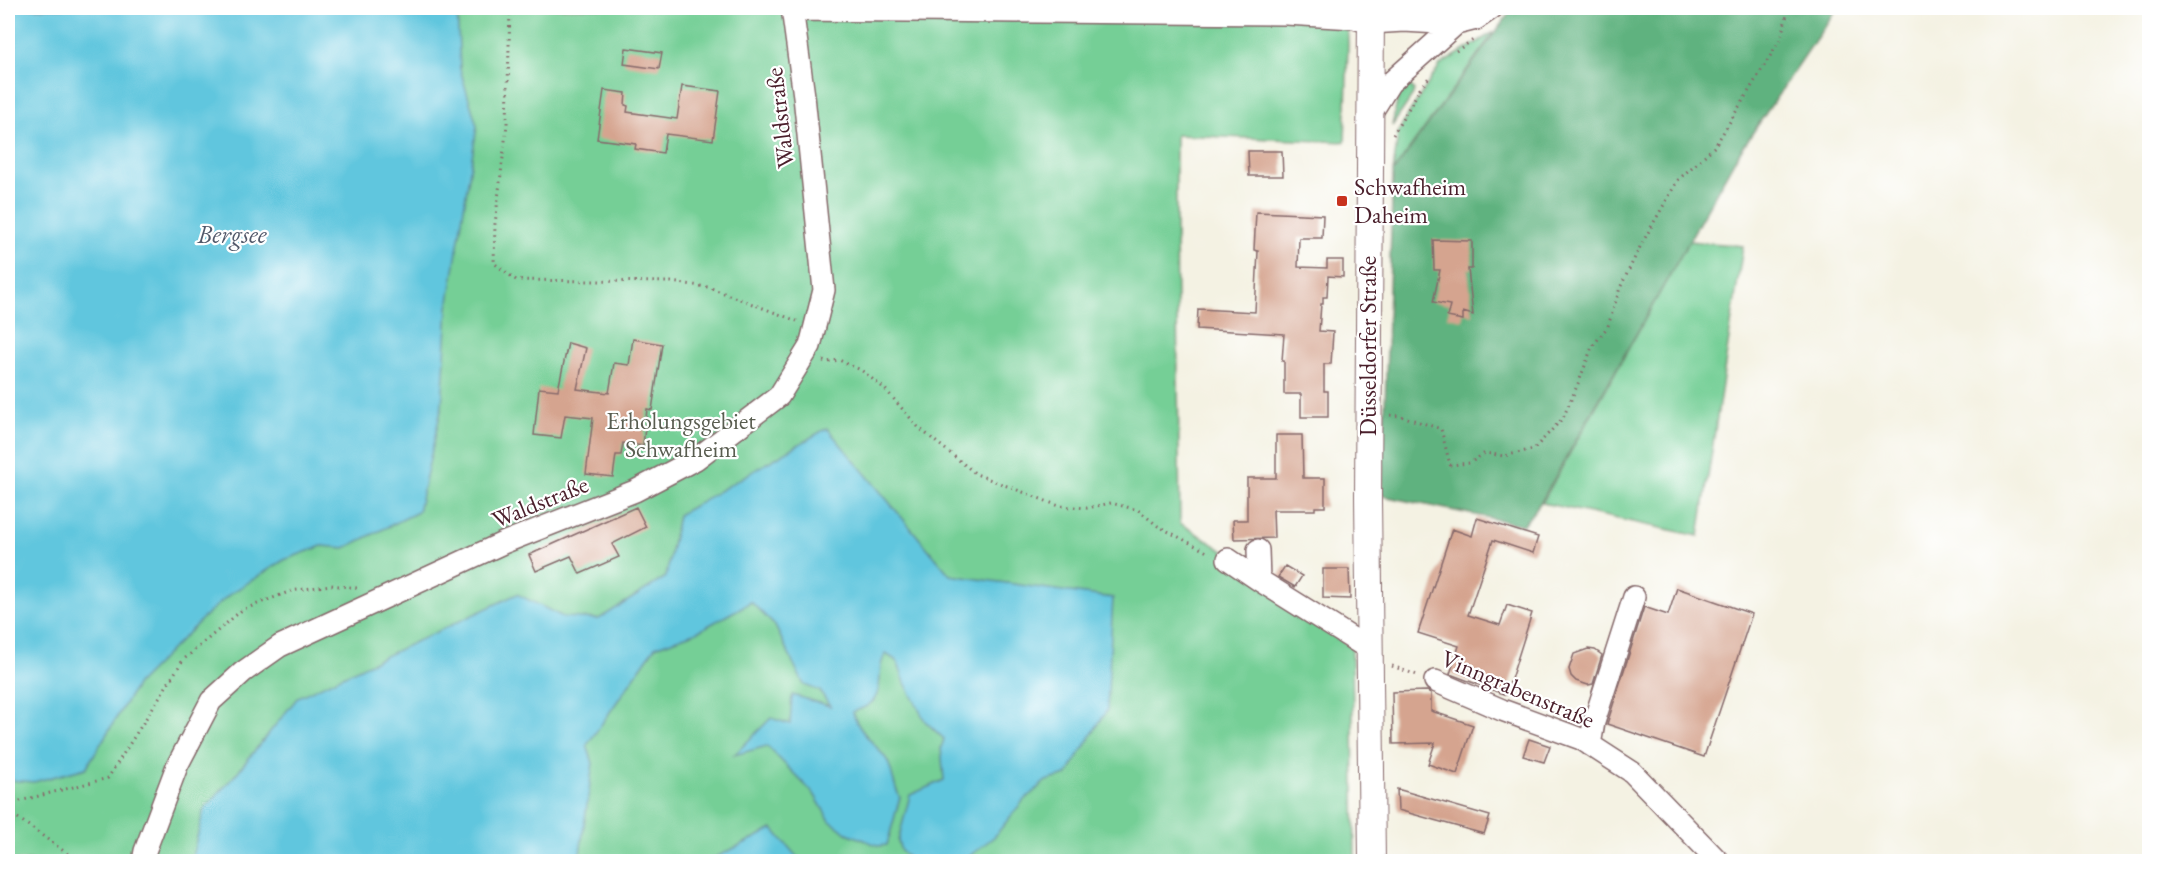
<svg xmlns="http://www.w3.org/2000/svg" width="2157" height="869" viewBox="0 0 2157 869" font-family="'EB Garamond',serif">
<rect width="100%" height="100%" fill="#fff"/>
<filter id="ink" filterUnits="userSpaceOnUse"><feTurbulence type="fractalNoise" baseFrequency=".0167" numOctaves="2"/><feDisplacementMap in="SourceGraphic" scale="12" xChannelSelector="R" yChannelSelector="G"/><feConvolveMatrix kernelMatrix="1 2 1 2 8 2 1 2 1" color-interpolation-filters="sRGB"/></filter>
<filter id="wash" filterUnits="userSpaceOnUse"><feTurbulence type="fractalNoise" baseFrequency=".008" numOctaves="4" result="noise"/><feDisplacementMap in="SourceGraphic" scale="24" xChannelSelector="R" yChannelSelector="G"/><feGaussianBlur stdDeviation="1.35" result="paint"/><feColorMatrix in="noise" values="0 0 0 0 0 0 0 0 0 0 0 0 0 0 0 0 0 1.4 0 .05"/><feComposite in="paint" operator="in"/></filter>
<g filter="url(#wash)">
<rect width="100%" height="100%" fill="#f4f2e3"/>
<!-- green -->
<path fill="#74cf96" stroke="#5f7760" stroke-width="1.5" d="M 8,8 L 1347,8 L 1348,43 L 1345,142 L 1176,135 L 1176,231 L 1180,523 L 1229,554 L 1352,648 L 1355,861 L 8,861 Z
M 1494,32 L 1393,172 L 1398,133 L 1409,113 L 1440,65 Z
M 1407,81 L 1414,90 L 1413,95 L 1392,126 L 1398,97 Z
M 1689,241 L 1743,246 L 1699,536 L 1542,503 Z"/>
<!-- forest -->
<path fill="#5fb27f" stroke="#546855" stroke-width="1.5" d="M 1513,8 L 1837,8 L 1737,156 L 1541,502 L 1523,525 L 1383,496 L 1382,493 L 1393,172 Z"/>
<!-- water -->
<path fill="#61c6de" stroke="#567284" stroke-width="1.5" d="M 8,8 L 457,8 L 460,69 L 477,126 L 448,308 L 442,406 L 418,512 L 345,548 L 322,546 L 284,560 L 230,594 L 204,617 L 137,684 L 86,768 L 34,782 L 8,780 Z
M 827,428 L 950,575 L 1113,598 L 1107,710 L 1067,775 L 1046,781 L 1023,801 L 995,836 L 963,861 L 912,861 L 901,851 L 898,841 L 910,795 L 944,780 L 941,748 L 944,739 L 925,721 L 905,683 L 897,661 L 886,654 C 876,666 884,686 874,700 C 869,707 860,709 853,712 C 857,731 877,745 887,760 C 893,771 893,786 900,797 L 887,845 L 879,846 L 847,833 L 830,821 L 814,794 L 767,746 L 734,755 L 771,718 L 790,724 L 792,695 L 830,706 L 820,691 L 804,685 L 775,626 L 751,602 L 697,632 L 655,647 L 587,745 L 593,763 L 579,861 L 191,861 L 204,809 L 236,774 L 298,697 L 517,594 L 563,617 L 599,619 L 666,577 L 678,515 Z
M 773,829 L 797,857 L 806,861 L 708,861 Z"/>
<g id="blocks">
<!-- building -->
<path fill="#d5a48f" d="M 626,48 L 662,53 L 659,69 L 624,64 Z
M 682,86 L 720,91 L 713,140 L 666,134 L 663,153 L 635,149 L 636,144 L 597,139 L 604,90 L 626,93 L 625,105 L 628,106 L 627,112 L 677,119 Z
M 1248,151 L 1282,151 L 1283,176 L 1249,176 Z
M 1256,212 L 1323,215 L 1322,238 L 1299,238 L 1298,267 L 1327,268 L 1327,260 L 1343,260 L 1343,277 L 1328,276 L 1327,297 L 1323,297 L 1323,304 L 1321,304 L 1319,331 L 1333,332 L 1331,364 L 1324,364 L 1324,391 L 1328,391 L 1328,417 L 1301,417 L 1301,394 L 1284,394 L 1284,361 L 1282,361 L 1284,334 L 1197,329 L 1198,309 L 1255,312 L 1258,251 L 1254,250 Z
M 1433,240 L 1472,241 L 1472,269 L 1468,269 L 1473,315 L 1463,312 L 1463,320 L 1447,317 L 1450,305 L 1433,302 L 1440,270 L 1434,270 Z
M 633,339 L 662,344 L 652,410 L 647,409 L 643,446 L 623,443 L 621,455 L 616,455 L 613,477 L 586,474 L 593,418 L 565,415 L 561,438 L 534,435 L 539,388 L 558,390 L 568,343 L 586,348 L 577,389 L 609,393 L 614,363 L 629,365 Z
M 1276,435 L 1302,435 L 1303,478 L 1325,478 L 1325,507 L 1315,507 L 1315,510 L 1273,510 L 1274,538 L 1234,539 L 1233,520 L 1247,520 L 1247,478 L 1276,478 Z
M 636,507 L 646,527 L 612,544 L 619,557 L 580,574 L 571,556 L 536,571 L 529,555 Z
M 1477,518 L 1538,537 L 1533,553 L 1493,540 L 1468,615 L 1500,625 L 1507,605 L 1532,613 L 1506,695 L 1450,674 L 1459,646 L 1418,633 L 1452,529 L 1472,536 Z
M 1285,566 L 1302,576 L 1295,587 L 1278,577 Z
M 1323,569 L 1349,569 L 1350,599 L 1323,598 Z
M 1677,588 L 1752,614 L 1704,757 L 1607,724 L 1644,607 L 1668,615 Z
M 1588,649 L 1595,650 L 1602,655 L 1593,684 L 1588,685 L 1576,681 L 1571,676 L 1569,669 L 1574,654 Z
M 1427,691 L 1431,693 L 1431,711 L 1473,725 L 1457,774 L 1428,764 L 1435,743 L 1393,744 L 1392,692 Z
M 1529,739 L 1550,746 L 1544,762 L 1523,756 Z
M 1397,789 L 1490,816 L 1484,834 L 1398,810 Z"/>
</g>
</g>
<g filter="url(#ink)">
<use href="#blocks" fill-opacity="0" stroke="#86696b" stroke-width="1.5"/>
<g fill="none" stroke-linecap="round" stroke-linejoin="round">
<defs>
<path id="minor" d="M 792,10 L 1286,14 L 1354,18 L 1371,23 L 1404,21 L 1456,24 L 1476,19 L 1492,8
M 1370,115 L 1390,83 L 1456,24
M 1258,550 L 1259,580 L 1369,649
M 1228,559 L 1259,580
M 1435,681 L 1502,710 L 1581,739 L 1632,772 L 1719,862
M 1590,745 L 1594,722 L 1634,597
M 143,862 L 145,851 L 177,766 L 211,701 L 243,672 L 280,646 L 503,543 L 635,491 L 696,459 L 779,396 L 810,346 L 824,290 L 804,96 L 792,8"/>
<path id="major" d="M 1371,8 L 1368,496 L 1372,862"/>
</defs>
<!-- minor casing -->
<use href="#minor" stroke="#86696b" stroke-width="24"/>
<!-- major casing -->
<use href="#major" stroke="#86696b" stroke-width="28"/>
<!-- path -->
<path stroke="#86696b" stroke-width="3" stroke-dasharray="1.5 4.5" stroke-linecap="butt" d="M 510,8 L 507,124 L 495,224 L 494,263 L 516,280 L 671,282 L 708,287 L 797,321
M 1456,51 L 1473,40
M 1420,89 L 1430,76
M 1393,135 L 1420,89 L 1416,85
M 823,361 L 827,362 L 839,360 L 861,370 L 885,389 L 919,428 L 976,474 L 1059,506 L 1087,508 L 1111,503 L 1138,510 L 1158,526 L 1209,553
M 1390,415 L 1401,416 L 1441,429 L 1450,465 L 1470,463 L 1485,453 L 1504,456 L 1534,449 L 1563,418 L 1580,379 L 1592,347 L 1608,326 L 1620,288 L 1641,245 L 1678,180 L 1715,146 L 1780,40 L 1789,8
M 1392,666 L 1417,675
M 8,804 L 108,778 L 183,660 L 242,610 L 291,591 L 331,585 L 358,588
M 8,811 L 79,862"/>
<!-- minor -->
<use href="#minor" stroke="#fff" stroke-width="21"/>
<!-- major -->
<use href="#major" stroke="#fff" stroke-width="26"/>
</g>
</g>
<!-- markers -->
<rect fill="#c8321e" stroke="#fff" stroke-width="2" x="1336" y="195" width="12" height="12" rx="3"/>
<g text-anchor="middle" stroke-width="4.5" stroke-linejoin="round" paint-order="stroke">
<!-- street labels -->
<g font-size="24" fill="#4a1f2b" stroke="#fff">
<text transform="translate(780 118) rotate(-97)" y="8">Waldstraße</text>
<text transform="translate(1368 346) rotate(-90)" y="8">Düsseldorfer Straße</text>
<text transform="translate(540 502) rotate(-22)" y="8">Waldstraße</text>
<text transform="translate(1518 689) rotate(23)" y="8">Vinngrabenstraße</text>
</g>
<!-- poi labels -->
<g font-size="24" fill="#4a1f2b" stroke="#fff" text-anchor="start">
<text x="1354" y="195">Schwafheim<tspan x="1354" dy="28">Daheim</tspan></text>
</g>
<!-- park labels -->
<g font-size="24" fill="#595d50" stroke="#fff">
<text x="681" y="429">Erholungsgebiet<tspan x="681" dy="28">Schwafheim</tspan></text>
</g>
<!-- water labels -->
<g font-size="26" font-style="italic" fill="#52596a" stroke="#fff">
<text x="232" y="243">Bergsee</text>
</g>
</g>
<!-- margin -->
<rect width="2157" height="869" fill="none" stroke="#fff" stroke-width="30"/>
</svg>
